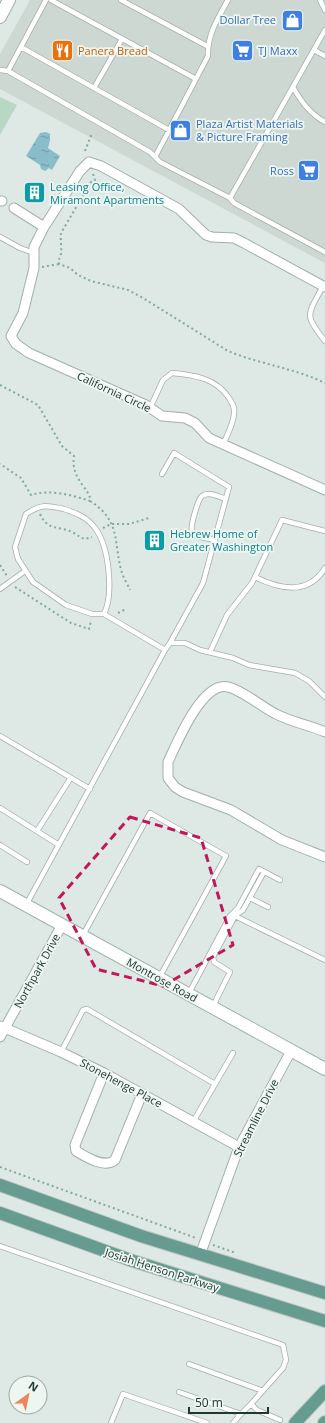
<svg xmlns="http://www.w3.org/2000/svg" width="325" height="1423" viewBox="0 0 325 1423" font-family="'Open Sans',sans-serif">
<defs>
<pattern id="water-ripples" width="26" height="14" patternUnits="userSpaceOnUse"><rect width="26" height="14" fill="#8abdca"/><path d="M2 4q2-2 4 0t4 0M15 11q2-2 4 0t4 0" fill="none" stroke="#709aa5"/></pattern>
</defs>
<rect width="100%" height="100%" fill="#dee8e4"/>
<!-- built -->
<path fill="#cdd8d3" d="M 30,0 L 325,0 L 325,263 L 0,89 L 0,54 Z"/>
<!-- park -->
<path fill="#b9d8c3" d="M 0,97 L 17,105 L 0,135 Z"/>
<!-- water -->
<path fill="url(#water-ripples)" d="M 46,132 L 50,134 L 50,140 L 48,148 L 60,156 L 52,170 L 49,168 L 45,171 L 41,169 L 40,165 L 26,156 L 40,133 Z"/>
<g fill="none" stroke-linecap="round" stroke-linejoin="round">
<defs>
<path id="lane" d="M 51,0 L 196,79
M 121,0 L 207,46
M 320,0 L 325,10
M 21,47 L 169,130
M 314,50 L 325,56
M 0,70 L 8,71 L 150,152 L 160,162 L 230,198 L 234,203 L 325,252
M 8,71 L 46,0
M 293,87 C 301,102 310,114 325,122
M 94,88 L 122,39
M 155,157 L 208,56 C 207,35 218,18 228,0
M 230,198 L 325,30
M 0,237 L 20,248 L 34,253
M 323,286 C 308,315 303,314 325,341
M 150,408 L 163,380 L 172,373 C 194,375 216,378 229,398 C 232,403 235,407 234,413 C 234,423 227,435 223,445
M 162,474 L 174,453 L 229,487 L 203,583 L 170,643
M 215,540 C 208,538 196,538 192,531 C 190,527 198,499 202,496 C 209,491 219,497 226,499
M 255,577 C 279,589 308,596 325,568
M 0,589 L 25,571
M 165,650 L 170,643 L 185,643 L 200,650 L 233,658 L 249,665 L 295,673 L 309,681 L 325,697
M 210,652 L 227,615 L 252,583 L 282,520 L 325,531
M 0,736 L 90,789
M 0,808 L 59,845
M 37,831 L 70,779
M 0,845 L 27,862
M 250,898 L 268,907
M 26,905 L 165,650 L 104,614 L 92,614 L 66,605 L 33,582 L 18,559 L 15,547 L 26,514 C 41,504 47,505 64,509 C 76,513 87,517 95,528 C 109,546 114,594 104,614
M 235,916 L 243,910 L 264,872
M 83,935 L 150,813 L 226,856 L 159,978
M 189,993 L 230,916 L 238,908 L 259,869 L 280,880
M 213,1006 L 230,972 L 214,962 L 213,957 L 235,916 L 325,960
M 61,1052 L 83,1010 L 87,1009 L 215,1084
M 193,1122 L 233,1053
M 0,1246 L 283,1345 L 286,1360 L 283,1368 L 251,1404 L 257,1410 L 280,1420
M 189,1364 L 263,1391
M 179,1392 L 241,1414 L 251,1404
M 111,1423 L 123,1394 L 207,1423
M 233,1423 L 241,1414"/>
<path id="street" d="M 0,201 L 2,201
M 14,208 L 44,227
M 325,287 L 244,243 L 234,238 L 212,237 L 206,235 L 179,209 L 101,166 L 89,162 L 80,171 L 44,227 L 34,247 L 34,268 L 23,313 L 11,336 L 16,344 L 29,353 L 146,405 L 162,416 L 185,418 L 195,423 L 209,438 L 325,490
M 325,732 C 309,725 291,722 276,714 C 262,707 242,690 228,687 C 202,681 177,743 168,762 L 168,778 L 175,787 L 183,792 L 231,810 L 282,840 L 325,857
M 0,1026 L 61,1052 L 104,1073 L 239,1147
M 0,1037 L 62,925
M 104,1073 L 75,1145 L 76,1151 C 86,1157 105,1169 115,1160 L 142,1094
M 200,1255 L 239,1147 L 291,1051"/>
<path id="secondary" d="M 0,17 L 9,0
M 0,891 L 325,1069"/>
<path id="primary" d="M 0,1185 L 141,1236 L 325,1293
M 0,1213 L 133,1261 L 325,1321
M 295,1423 L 325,1391
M 324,1423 L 325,1422"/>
</defs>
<!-- lane casing -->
<use href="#lane" stroke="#a2afab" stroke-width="6"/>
<!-- street casing -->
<use href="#street" stroke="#a2afab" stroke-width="11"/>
<!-- secondary casing -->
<use href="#secondary" stroke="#9fb3ad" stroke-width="14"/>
<!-- primary casing -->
<use href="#primary" stroke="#bcc3c2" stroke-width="14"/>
<!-- path -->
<path stroke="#81aa9f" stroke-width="2" stroke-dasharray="2 3" stroke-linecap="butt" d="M 85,151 L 92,133
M 93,174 L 95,180 L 91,182 L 61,233 C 60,240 62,248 61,254 C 59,258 59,260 59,264 L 70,268 L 78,275 L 91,281 L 128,290 L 143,298 L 228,351 C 259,364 294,368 325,383
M 42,267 L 59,264
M 0,385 L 38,405 L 62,446 L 74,456 C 70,480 92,490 90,501 C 72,495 50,489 31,495 L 21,478 L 0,464
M 90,501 C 122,521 113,544 122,573 C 124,579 128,585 130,590
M 40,514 C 48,532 60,525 74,533 C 78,535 80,538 85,539 L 92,537
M 103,528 L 111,524 L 129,524 L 149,518
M 0,565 L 7,576
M 15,587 L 71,623 L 89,629 L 91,621
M 118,613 L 126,609
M 0,1167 L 196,1238
M 213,1245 L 236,1253"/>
<!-- lane -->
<use href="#lane" stroke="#fff" stroke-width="4.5"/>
<!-- street -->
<use href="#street" stroke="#fff" stroke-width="9"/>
<!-- secondary -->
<use href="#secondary" stroke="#fff" stroke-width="12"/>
<!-- primary -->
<use href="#primary" stroke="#669b90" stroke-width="12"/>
</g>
<!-- marked area -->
<path fill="none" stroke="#c2185b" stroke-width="3" stroke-dasharray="8 5" stroke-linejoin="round" d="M 130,817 L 201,838 L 233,945 L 163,986 L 96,969 L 59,898 Z"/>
<!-- icons -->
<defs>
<symbol id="shop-square" viewBox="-11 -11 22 22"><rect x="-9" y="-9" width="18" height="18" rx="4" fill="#3f7fe0" stroke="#eef6f2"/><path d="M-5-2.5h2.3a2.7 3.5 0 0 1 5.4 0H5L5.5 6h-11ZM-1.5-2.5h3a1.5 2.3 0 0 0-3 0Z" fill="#fff"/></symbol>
<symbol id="restaurant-square" viewBox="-11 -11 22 22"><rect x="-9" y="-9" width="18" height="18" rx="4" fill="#e8710a" stroke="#eef6f2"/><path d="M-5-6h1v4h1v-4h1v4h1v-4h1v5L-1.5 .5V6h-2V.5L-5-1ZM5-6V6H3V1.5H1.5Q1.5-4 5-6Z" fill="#fff"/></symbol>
<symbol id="supermarket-square" viewBox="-11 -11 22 22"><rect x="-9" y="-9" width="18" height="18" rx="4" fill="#3f7fe0" stroke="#eef6f2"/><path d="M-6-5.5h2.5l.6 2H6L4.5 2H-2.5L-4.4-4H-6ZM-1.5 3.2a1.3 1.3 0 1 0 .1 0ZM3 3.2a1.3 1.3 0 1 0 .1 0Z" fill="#fff"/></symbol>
<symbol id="building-square" viewBox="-11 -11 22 22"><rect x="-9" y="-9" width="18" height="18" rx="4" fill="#0f9aa8" stroke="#eef6f2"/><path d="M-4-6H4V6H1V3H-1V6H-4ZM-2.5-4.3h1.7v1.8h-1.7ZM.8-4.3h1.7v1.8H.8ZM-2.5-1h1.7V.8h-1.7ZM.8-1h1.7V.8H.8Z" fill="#fff"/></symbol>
</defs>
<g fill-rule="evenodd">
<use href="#shop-square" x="280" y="8" width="25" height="25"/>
<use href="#restaurant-square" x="50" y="38" width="25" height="25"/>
<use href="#supermarket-square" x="230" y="38" width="25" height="25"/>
<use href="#shop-square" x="168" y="118" width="25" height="25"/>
<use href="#supermarket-square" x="296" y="158" width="25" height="25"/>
<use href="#building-square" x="22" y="180" width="25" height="25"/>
<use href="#building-square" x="142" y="528" width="25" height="25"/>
</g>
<g text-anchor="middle" stroke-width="3.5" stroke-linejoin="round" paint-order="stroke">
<!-- shop labels -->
<g font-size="11" fill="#366cbe" stroke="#eef6f2" text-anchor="end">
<text x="276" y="24">Dollar Tree</text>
<text x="258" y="55" text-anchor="start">TJ Maxx</text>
<text x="196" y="128" text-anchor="start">Plaza Artist Materials<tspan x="196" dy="13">&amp; Picture Framing</tspan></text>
<text x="294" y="175">Ross</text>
</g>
<!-- food labels -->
<g font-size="11" fill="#c56008" stroke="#eef6f2" text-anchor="start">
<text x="78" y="55">Panera Bread</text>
</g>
<!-- culture labels -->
<g font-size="11" fill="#0d838f" stroke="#eef6f2" text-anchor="start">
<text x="50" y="191">Leasing Office,<tspan x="50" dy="13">Miramont Apartments</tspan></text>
<text x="170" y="538">Hebrew Home of<tspan x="170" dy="13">Greater Washington</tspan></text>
</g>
<!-- street labels -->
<g font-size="11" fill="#213732" stroke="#eef6f2">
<text transform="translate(114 392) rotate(25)" y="4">California Circle</text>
<text transform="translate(37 971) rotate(-61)" y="4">Northpark Drive</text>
<text transform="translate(162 980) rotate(29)" y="4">Montrose Road</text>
<text transform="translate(121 1083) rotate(28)" y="4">Stonehenge Place</text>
<text transform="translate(256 1118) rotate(-63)" y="4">Streamline Drive</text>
<text transform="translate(162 1270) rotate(18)" y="4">Josiah Henson Parkway</text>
</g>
</g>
<!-- north arrow -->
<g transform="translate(28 1395) rotate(33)"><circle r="19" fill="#eef6f2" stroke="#9caaa5"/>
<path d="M0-3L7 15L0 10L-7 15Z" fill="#e6875f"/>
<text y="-6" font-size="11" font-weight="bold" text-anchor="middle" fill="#213732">N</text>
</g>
<!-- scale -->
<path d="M189 1407v6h79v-6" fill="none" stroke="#213732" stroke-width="2"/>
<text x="195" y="1407" font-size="12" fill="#213732" stroke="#eef6f2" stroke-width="3" paint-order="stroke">50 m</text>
</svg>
